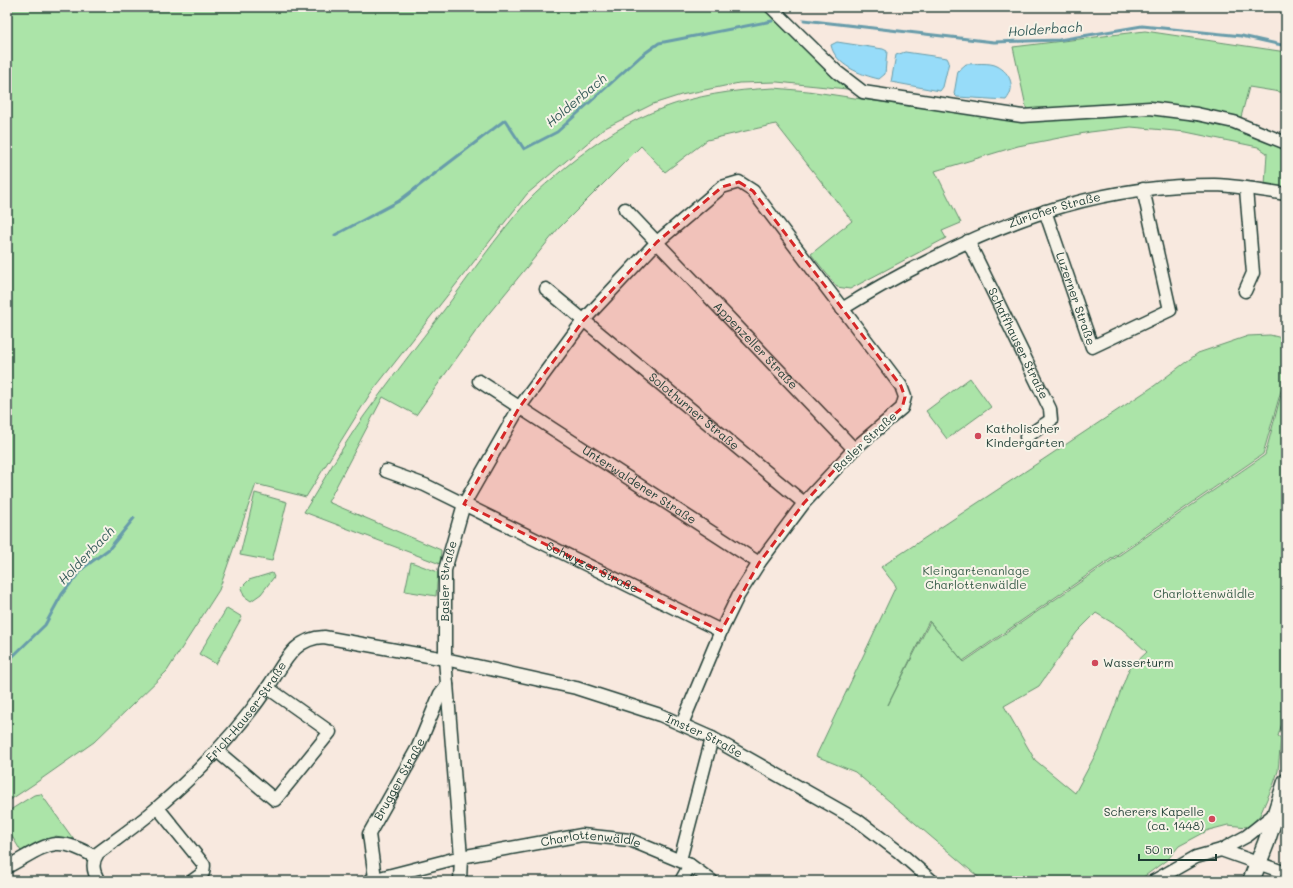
<svg xmlns="http://www.w3.org/2000/svg" width="1293" height="888" viewBox="0 0 1293 888" font-family="Mali,sans-serif">
<rect width="100%" height="100%" fill="#f8e9df"/>
<filter id="ink" filterUnits="userSpaceOnUse"><feTurbulence type="fractalNoise" baseFrequency=".025" numOctaves="2"/><feDisplacementMap in="SourceGraphic" scale="8" xChannelSelector="R" yChannelSelector="G"/><feConvolveMatrix kernelMatrix="1 2 1 2 8 2 1 2 1" color-interpolation-filters="sRGB"/></filter>
<g filter="url(#ink)">
<!-- green -->
<path fill="#abe4a8" stroke="#65906e" fill-rule="evenodd" d="M 7,7 L 768,7 L 857,90 L 777,82 L 739,83 L 681,95 L 653,104 L 605,128 L 527,194 L 370,394 L 306,497 L 256,484 L 219,590 L 167,671 L 94,742 L 37,782 L 7,802 Z
M 1145,31 L 1286,52 L 1286,93 L 1249,87 L 1240,121 L 1197,110 L 1027,111 L 1013,47 Z
M 774,88 L 808,91 L 915,107 L 967,111 L 1154,112 L 1225,125 L 1286,146 L 1286,189 L 1265,185 L 1267,153 L 1258,147 L 1186,132 L 1131,127 L 1090,132 L 1018,146 L 935,171 L 961,223 L 942,231 L 946,238 L 850,289 L 837,287 L 811,254 L 852,221 L 776,124 L 707,140 L 665,172 L 641,146 L 558,229 L 486,317 L 416,415 L 383,397 L 328,502 L 441,550 L 440,564 L 304,512 C 324,480 342,447 364,416 C 390,380 417,345 444,310 C 471,274 496,237 525,204 C 538,190 553,178 567,166 C 634,111 688,92 774,88 Z
M 1270,335 L 1286,339 L 1286,373 L 1263,454 L 963,661 L 929,621 L 888,705 L 930,622 L 964,662 L 1265,455 L 1286,376 L 1286,720 L 1283,720 L 1278,736 L 1281,738 L 1278,771 L 1274,783 L 1260,815 L 1252,824 L 1247,827 L 1228,825 L 1209,830 L 1179,846 L 1168,859 L 1138,881 L 983,881 L 855,772 L 816,756 L 896,586 L 881,567 L 1154,386 L 1198,353 L 1248,336 ZM 1096,613 L 1121,628 L 1147,652 L 1129,669 L 1100,746 L 1075,793 L 1035,760 L 1004,706 L 1039,686 L 1077,632 Z
M 970,378 L 991,407 L 947,439 L 926,411 Z
M 255,493 L 287,502 L 272,561 L 240,555 Z
M 411,562 L 438,572 L 436,596 L 405,591 Z
M 272,573 L 274,577 L 261,594 L 251,601 L 244,596 L 241,588 L 249,580 Z
M 227,608 L 242,617 L 216,664 L 199,654 Z
M 41,794 L 74,840 L 56,836 L 22,853 L 7,828 L 7,812 L 34,795 Z"/>
<!-- water -->
<path fill="#97dcf9" stroke="#679caa" d="M 837,42 L 883,49 L 887,51 L 885,74 L 879,79 C 861,75 835,65 831,45 Z
M 905,52 L 947,58 L 949,62 L 943,87 L 940,91 L 891,82 L 896,55 Z
M 966,64 C 974,64 990,62 997,66 C 1011,73 1016,88 1006,100 L 957,97 L 954,94 L 958,71 Z"/>
<g fill="none" stroke-linecap="round" stroke-linejoin="round">
<!-- stream -->
<path stroke="#679caa" stroke-width="3" d="M 804,20 L 994,42 L 1059,40 L 1142,26 L 1242,36 L 1286,46
M 335,235 L 399,201 L 505,120 L 524,149 L 557,132 L 641,56 L 659,43 L 772,21
M 7,662 L 45,625 L 62,594 L 83,568 L 109,549 L 134,518"/>
<defs>
<g id="minor">
<path d="M 771,7 L 837,72 L 863,92 L 1022,116 L 1150,108 L 1197,114 L 1234,122 L 1286,143"/>
<path id="s1" d="M 625,209 L 854,449"/>
<path id="s2" d="M 1045,211 L 1092,347 L 1170,310 L 1143,189"/>
<path id="s3" d="M 968,241 L 1050,409 L 1051,420 L 1026,437"/>
<path id="s4" d="M 546,289 L 804,503"/>
<path d="M 1245,291 L 1253,273 L 1246,189"/>
<path id="s5" d="M 842,309 C 869,292 898,276 926,262 C 1020,214 1107,185 1214,185 C 1237,186 1263,190 1286,194"/>
<path id="s6" d="M 479,381 L 759,563"/>
<path id="s7" d="M 386,471 L 425,485 L 721,631"/>
<path d="M 217,751 L 275,800 L 330,732 L 268,688"/>
<path d="M 158,808 L 204,865 L 203,873 L 192,881"/>
<path d="M 1221,850 L 1247,836 L 1276,813"/>
<path d="M 680,860 L 712,738"/>
<path d="M 7,867 C 45,847 54,832 95,857"/>
<path id="s8" d="M 375,878 L 369,834 L 418,747 L 440,694 L 447,685"/>
<path id="s9" d="M 99,881 C 93,872 91,863 98,853 C 118,838 139,824 158,807 C 200,771 239,730 270,684 C 285,662 294,638 324,637 L 445,659 L 576,688 L 660,715 L 712,738 L 857,820 L 899,852 L 932,881"/>
<path id="s10" d="M 368,881 L 461,857 L 582,835 L 630,840 L 690,865 L 712,881"/>
<path id="s11" d="M 460,881 L 461,857 L 445,659 L 445,570 L 464,504 L 519,408 L 583,321 L 657,242 L 722,187 L 739,182 L 753,191 L 901,386 L 905,397 L 902,408 L 854,449 L 830,475 L 804,503 L 759,563 L 738,596 L 721,631 L 682,724"/>
<path d="M 681,881 L 690,865"/>
<path d="M 1154,881 L 1196,857 L 1221,850 L 1286,873"/>
</g>
<path id="major" d="M 1251,881 L 1266,843 L 1286,782"/>
</defs>
<!-- minor casing -->
<use href="#minor" stroke="#1f3d34" stroke-width="15"/>
<!-- major casing -->
<use href="#major" stroke="#1f3d34" stroke-width="19"/>
<!-- minor -->
<use href="#minor" stroke="#f7f3e8" stroke-width="12"/>
<!-- major -->
<use href="#major" stroke="#f7f3e8" stroke-width="16"/>
</g>
</g>
<!-- marked area -->
<path fill="#d62828" fill-opacity="0.2" stroke="#d62828" stroke-width="3" stroke-dasharray="8 5" stroke-linejoin="round" d="M 739,182 L 753,191 L 901,386 L 905,397 L 902,408 L 854,449 L 804,503 L 759,563 L 721,631 L 464,504 L 519,408 L 583,321 L 657,242 L 722,187 Z"/>
<!-- markers -->
<g fill="#d1495b" stroke="#f7f3e8" stroke-width="1.5">
<circle cx="978" cy="436" r="4"/>
<circle cx="1095" cy="663" r="4"/>
<circle cx="1212" cy="819" r="4"/>
</g>
<g text-anchor="middle" stroke-width="4" stroke-linejoin="round" paint-order="stroke">
<!-- street labels -->
<g font-size="12" fill="#1f3d34" stroke="#f7f3e8">
<text dy="4" stroke="none"><textPath href="#s5" startOffset="235">Züricher Straße</textPath></text>
<text dy="4" stroke="none"><textPath href="#s2" startOffset="93">Luzerner Straße</textPath></text>
<text dy="4" stroke="none"><textPath href="#s3" startOffset="114">Schaffhauser Straße</textPath></text>
<text dy="4" stroke="none"><textPath href="#s1" startOffset="189">Appenzeller Straße</textPath></text>
<text dy="4" stroke="none"><textPath href="#s4" startOffset="192">Solothurner Straße</textPath></text>
<text transform="translate(865 442) rotate(-43)" y="4">Basler Straße</text>
<text dy="4" stroke="none"><textPath href="#s6" startOffset="191">Unterwaldener Straße</textPath></text>
<text dy="4" stroke="none"><textPath href="#s7" startOffset="228">Schwyzer Straße</textPath></text>
<text dy="4" stroke="none"><textPath href="#s11" startOffset="301">Basler Straße</textPath></text>
<text dy="4" stroke="none"><textPath href="#s9" startOffset="236">Erich-Hauser-Straße</textPath></text>
<text dy="4" stroke="none"><textPath href="#s9" startOffset="742">Imster Straße</textPath></text>
<text dy="4" stroke="none"><textPath href="#s8" startOffset="107">Brugger Straße</textPath></text>
<text dy="4" stroke="none"><textPath href="#s10" startOffset="228">Charlottenwäldle</textPath></text>
</g>
<!-- poi labels -->
<g font-size="12" fill="#1f3d34" stroke="#f7f3e8" text-anchor="start">
<text x="986" y="433">Katholischer<tspan x="986" dy="14">Kindergarten</tspan></text>
<text x="1103" y="667">Wasserturm</text>
<text x="1204" y="816" text-anchor="end">Scherers Kapelle<tspan x="1204" dy="14">(ca. 1448)</tspan></text>
</g>
<!-- park labels -->
<g font-size="12" fill="#3b5e4b" stroke="#f7f3e8">
<text x="976" y="575">Kleingartenanlage<tspan x="976" dy="14">Charlottenwäldle</tspan></text>
<text x="1204" y="598">Charlottenwäldle</text>
</g>
<!-- water labels -->
<g font-size="13" font-style="italic" fill="#375d5b" stroke="#f7f3e8">
<text transform="translate(1045 29) rotate(-4)" y="5">Holderbach</text>
<text transform="translate(576 100) rotate(-40)" y="5">Holderbach</text>
<text transform="translate(86 555) rotate(-46)" y="5">Holderbach</text>
</g>
</g>
<!-- margin -->
<rect width="1293" height="888" fill="none" stroke="#f7f3e8" stroke-width="24"/>
<rect x="12" y="12" width="1269" height="864" fill="none" stroke="#1f3d34" stroke-width="1.5" filter="url(#ink)"/>
<!-- scale -->
<path d="M1139 854v6h77v-6" fill="none" stroke="#1f3d34" stroke-width="2"/>
<text x="1145" y="854" font-size="12" fill="#1f3d34" stroke="#f7f3e8" stroke-width="3" paint-order="stroke">50 m</text>
</svg>
